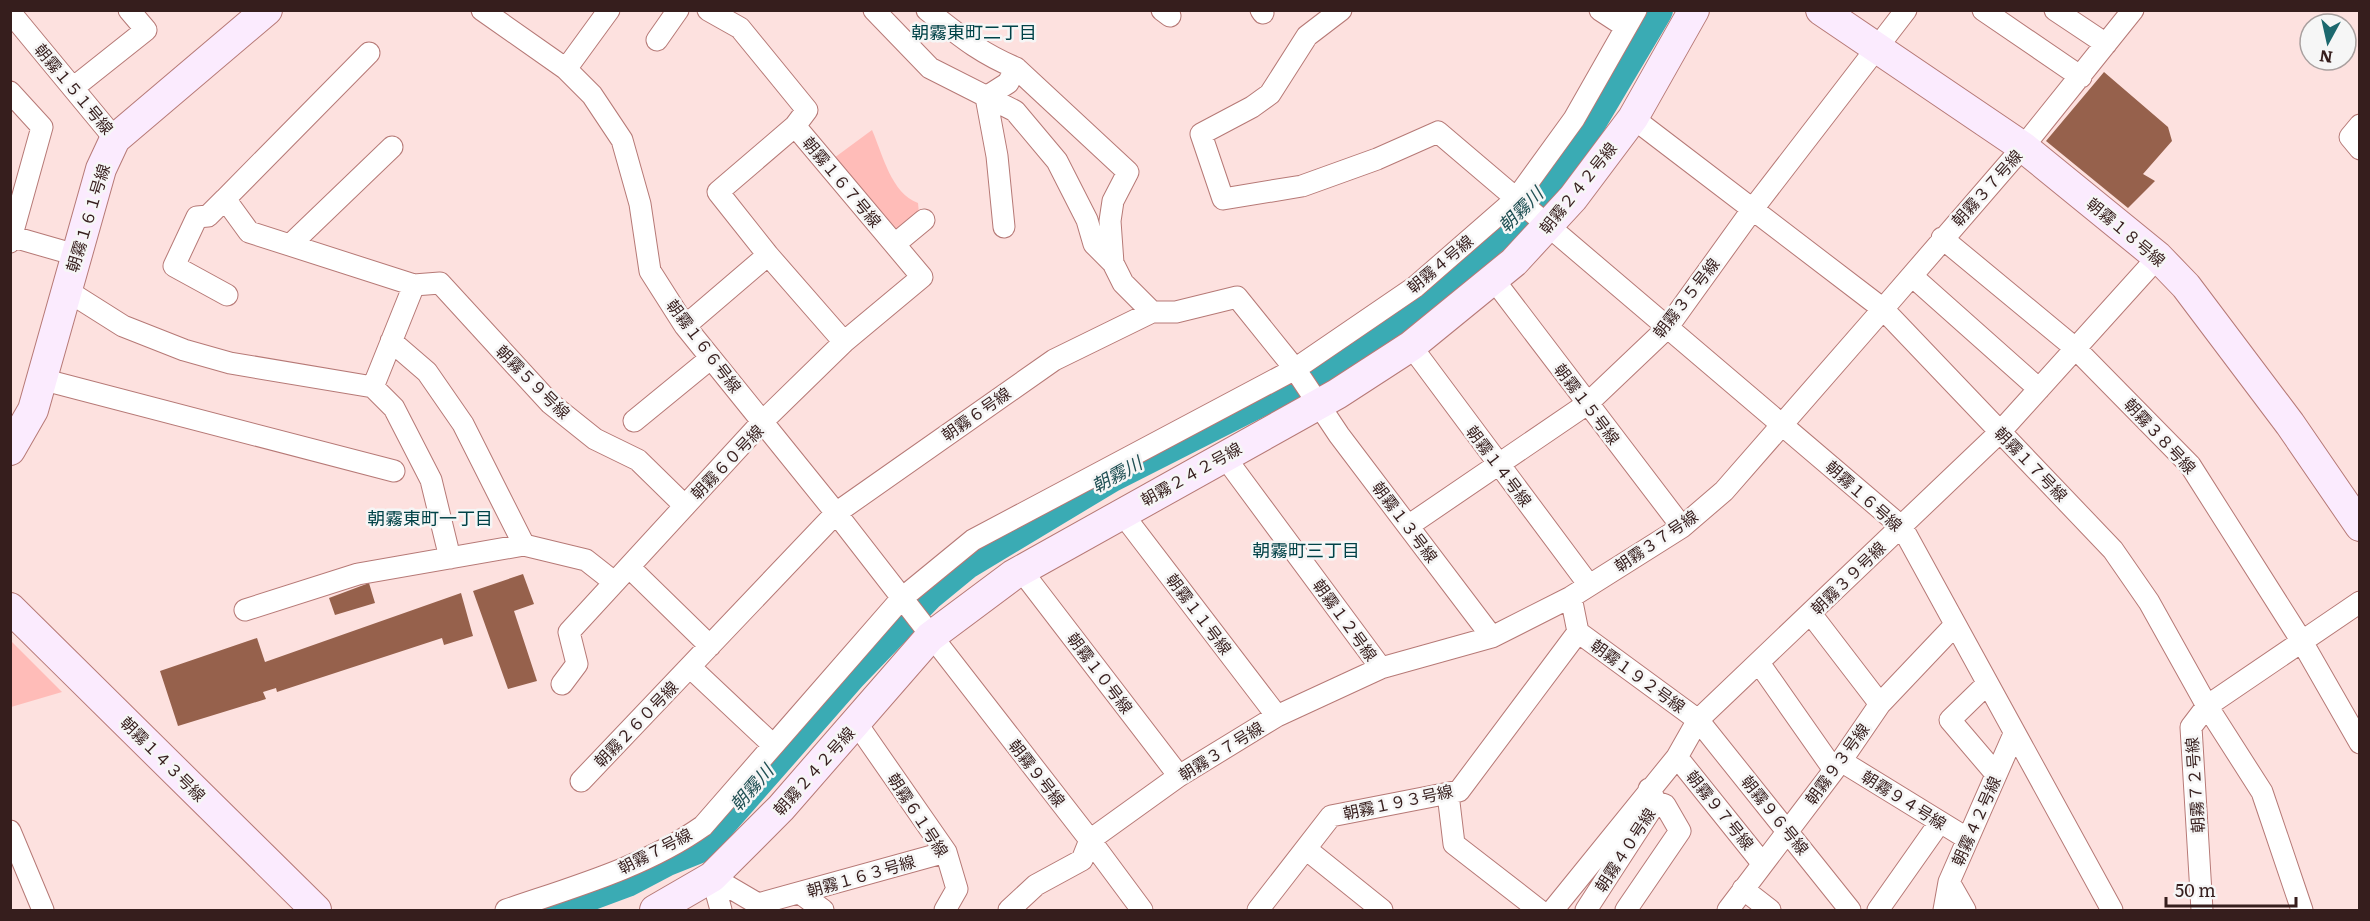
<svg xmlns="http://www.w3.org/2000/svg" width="2370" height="921" viewBox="0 0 2370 921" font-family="Literata,'Noto Sans JP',serif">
<rect width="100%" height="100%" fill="#fde1df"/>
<!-- green -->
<path fill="#ffbcb8" d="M 872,130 C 883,155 891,193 918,203 L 919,213 L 897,233 L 834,158 Z
M 11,641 L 62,692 L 11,707 Z"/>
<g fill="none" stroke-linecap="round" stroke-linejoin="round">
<!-- river -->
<path stroke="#3aabb4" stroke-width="32" d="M 549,910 L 627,881 L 665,861 L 700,847 L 850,676 L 928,595 L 967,563 L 1110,477 L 1339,361 L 1425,297 L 1473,256 L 1520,214 L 1550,181 L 1584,133 L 1657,10"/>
</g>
<!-- building -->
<path fill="#96614c" d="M 2104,72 L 2168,127 L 2172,141 L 2143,174 L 2155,181 L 2128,208 L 2046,141 Z
M 523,574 L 534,604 L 514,611 L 537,681 L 508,689 L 473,591 Z
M 369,583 L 375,603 L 335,615 L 329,598 Z
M 461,593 L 473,636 L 444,645 L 442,638 L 277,692 L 276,688 L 263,692 L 266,699 L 178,726 L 160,671 L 257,638 L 265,662 Z"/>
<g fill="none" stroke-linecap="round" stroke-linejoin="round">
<defs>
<path id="street" d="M 482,10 L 566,69 L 592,95 L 622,140 L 640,204 L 650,271 L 685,326 L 836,513 L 1090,840 L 1142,910
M 708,10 L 740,28 L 807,110 L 795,126
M 874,10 L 930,68 L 1015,111 L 1057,161 L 1087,220 L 1094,244 L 1113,263 L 1123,283 L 1152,312
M 927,10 C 959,35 978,52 1016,68
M 1162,10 L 1170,16
M 1261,10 L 1263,13
M 1341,10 L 1307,36 L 1270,94 L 1252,107 L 1201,134 L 1223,199 L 1302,186 L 1377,159 L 1438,132 L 1902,527 L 2112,910
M 1600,10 L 1626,27
M 1983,10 L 2081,77
M 2055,10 L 2106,44
M 10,12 L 115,139
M 657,40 L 678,10
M 369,53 L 225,199 L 249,232 L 414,285 L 440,283 L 550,403 L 595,439 L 638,460 L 685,506
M 566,69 L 609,10
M 73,88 L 146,30 L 129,10
M 10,92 L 42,127 L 10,242
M 1633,118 L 1883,309 L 2113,550 L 2149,602 L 2207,706 L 2262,792 L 2302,910
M 2360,125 L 2350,137 L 2360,149
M 225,199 L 208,216 L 197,217 L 174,266 L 227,295
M 1004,227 L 997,156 L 986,97 L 1008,83 L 1016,68 L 1128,172 L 1113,201 L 1110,221 L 1113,263
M 10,236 L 76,255
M 1942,238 L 2075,348 L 2190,465 L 2301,640 L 2360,743
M 895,244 L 924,220
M 290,245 L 392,147
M 1912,276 L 2039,389
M 1494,280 L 1682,527
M 66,290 L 123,326 L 184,350 L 230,363 L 373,387 L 394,408 L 431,480 L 450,558
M 685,326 L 768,255
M 391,341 L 427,372 L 463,424 L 524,545
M 1411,346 L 1589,585
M 41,379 L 394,471
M 373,387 L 414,285
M 634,421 L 711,358
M 1224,456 L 1381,668
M 1121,512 L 1277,716
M 1408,526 L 1587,404 L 1667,328 L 1752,210 L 1906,10
M 629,567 L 710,646
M 1021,570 L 1179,776
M 245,610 L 358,574 L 524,545 L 586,560 L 614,582
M 1811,614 L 1880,704
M 1578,632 L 1698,720 L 1850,910
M 1759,663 L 1834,770
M 690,667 L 773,745
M 562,684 L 577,664 L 569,632 L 763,421 L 844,342 L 922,277 L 795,126 L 718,192 L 768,255 L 844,342
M 1987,684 L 1950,720 L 1996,774
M 857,724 L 946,852 L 957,889 L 945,910
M 1677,757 L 1762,863
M 1841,761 L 1968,839
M 581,781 L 836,513 L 1054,360 L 1152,312 L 1176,312 L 1237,297 L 1295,369 L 1339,435 L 1492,637
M 1448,794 L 1454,844 L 1539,910
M 10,831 L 43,910
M 1306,849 L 1382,910
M 712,877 L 758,904 L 946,852
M 712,877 L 721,910
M 1949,882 L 1965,910
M 1743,889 L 1770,910
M 800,893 L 823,910
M 506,910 C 573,887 645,867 703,826 L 901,599 L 973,540 L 1295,369 L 1415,287 L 1516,199 L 1574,119 L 1636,10
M 1009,910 L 1036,885 L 1082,860 L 1090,840 L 1179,776 L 1277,716 L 1381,668 L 1492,637 L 1571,597 L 1682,527 L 1724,491 L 1883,309 L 2023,147 L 2133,10
M 1258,910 L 1331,816 L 1459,791 L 1578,632 L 1571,597
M 1553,910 L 1677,757 L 1698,720 L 2000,432 L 2158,257
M 1586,910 L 1656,802 L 1649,789
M 1626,910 L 1680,831 L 1665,805 L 1656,802
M 1728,910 L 1841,761 L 1880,704 L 1955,625
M 1878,910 L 1940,822
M 1944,910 L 1949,882 L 2014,734
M 2202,910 L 2191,727 L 2207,706 L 2360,602"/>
<path id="secondary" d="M 1821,10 L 2023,147 L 2158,257 L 2186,286 L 2290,424 L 2360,526
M 10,450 L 33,410 L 101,169 L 115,139 L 267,10
M 10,608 L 316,910
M 655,910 L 712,877 L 781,808 L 930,637 L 1013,575 L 1337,394 L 1411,346 L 1514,262 L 1573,198 L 1633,118 L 1694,10"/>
</defs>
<!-- street casing -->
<use href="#street" stroke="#b67976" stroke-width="23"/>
<!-- secondary casing -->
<use href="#secondary" stroke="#b67976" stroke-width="32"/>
<!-- street -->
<use href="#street" stroke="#fff" stroke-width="21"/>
<!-- secondary -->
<use href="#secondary" stroke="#fbebfe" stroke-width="30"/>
</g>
<g text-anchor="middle" stroke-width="5" stroke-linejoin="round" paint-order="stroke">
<!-- street labels -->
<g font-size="16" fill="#361e1d" stroke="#f6f6f6">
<text transform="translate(74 89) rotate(50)" y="6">朝霧１５１号線</text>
<text transform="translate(842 182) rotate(50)" y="6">朝霧１６７号線</text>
<text transform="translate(1578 188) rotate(-51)" y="6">朝霧２４２号線</text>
<text transform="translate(1987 188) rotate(-48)" y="6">朝霧３７号線</text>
<text transform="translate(88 218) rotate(-73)" y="6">朝霧１６１号線</text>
<text transform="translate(2126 232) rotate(40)" y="6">朝霧１８号線</text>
<text transform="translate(1440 264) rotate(-40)" y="6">朝霧４号線</text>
<text transform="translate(1686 298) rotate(-52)" y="6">朝霧３５号線</text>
<text transform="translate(704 346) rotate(53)" y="6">朝霧１６６号線</text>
<text transform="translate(533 382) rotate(45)" y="6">朝霧５９号線</text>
<text transform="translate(1587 404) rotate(53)" y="6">朝霧１５号線</text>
<text transform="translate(976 414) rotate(-35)" y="6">朝霧６号線</text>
<text transform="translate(2160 436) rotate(47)" y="6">朝霧３８号線</text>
<text transform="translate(727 462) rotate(-46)" y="6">朝霧６０号線</text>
<text transform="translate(2031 464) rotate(46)" y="6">朝霧１７号線</text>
<text transform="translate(1499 466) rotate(53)" y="6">朝霧１４号線</text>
<text transform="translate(1191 474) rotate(-29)" y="6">朝霧２４２号線</text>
<text transform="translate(1864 496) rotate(42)" y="6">朝霧１６号線</text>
<text transform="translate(1405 522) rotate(53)" y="6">朝霧１３号線</text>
<text transform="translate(1656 541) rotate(-34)" y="6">朝霧３７号線</text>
<text transform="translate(1848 578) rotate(-44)" y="6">朝霧３９号線</text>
<text transform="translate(1199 614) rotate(53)" y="6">朝霧１１号線</text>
<text transform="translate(1345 620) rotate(54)" y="6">朝霧１２号線</text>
<text transform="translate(1100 673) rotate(53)" y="6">朝霧１０号線</text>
<text transform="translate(1638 676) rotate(36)" y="6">朝霧１９２号線</text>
<text transform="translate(636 724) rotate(-46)" y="6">朝霧２６０号線</text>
<text transform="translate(1221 751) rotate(-32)" y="6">朝霧３７号線</text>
<text transform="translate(163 759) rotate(45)" y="6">朝霧１４３号線</text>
<text transform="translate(1837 764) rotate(-54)" y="6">朝霧９３号線</text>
<text transform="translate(814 771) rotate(-48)" y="6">朝霧２４２号線</text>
<text transform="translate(1037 773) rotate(52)" y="6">朝霧９号線</text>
<text transform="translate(2195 785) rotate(-94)" y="6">朝霧７２号線</text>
<text transform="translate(1904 800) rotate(32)" y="6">朝霧９４号線</text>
<text transform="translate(1398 802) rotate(-12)" y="6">朝霧１９３号線</text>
<text transform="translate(1720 810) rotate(51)" y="6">朝霧９７号線</text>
<text transform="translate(918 815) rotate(57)" y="6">朝霧６１号線</text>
<text transform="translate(1775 815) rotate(51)" y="6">朝霧９６号線</text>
<text transform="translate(1976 821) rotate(-66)" y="6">朝霧４２号線</text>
<text transform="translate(1625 850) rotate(-57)" y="6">朝霧４０号線</text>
<text transform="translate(655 851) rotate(-27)" y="6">朝霧７号線</text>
<text transform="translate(861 876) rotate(-16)" y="6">朝霧１６３号線</text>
</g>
<!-- neighbourhood labels -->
<g font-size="18" fill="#004247" stroke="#f6f6f6">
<text x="974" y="39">朝霧東町二丁目</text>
<text x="430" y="525">朝霧東町一丁目</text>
<text x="1306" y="557">朝霧町三丁目</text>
</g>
<!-- water labels -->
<g font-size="18" font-style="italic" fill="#205054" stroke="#f6f6f6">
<text transform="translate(1521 210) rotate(-45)" y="6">朝霧川</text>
<text transform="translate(1117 475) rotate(-29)" y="6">朝霧川</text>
<text transform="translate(752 788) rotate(-49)" y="6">朝霧川</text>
</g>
</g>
<!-- border -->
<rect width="2370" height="921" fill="none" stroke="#361e1d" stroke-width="24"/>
<!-- north arrow -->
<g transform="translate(2328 42) rotate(188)"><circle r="28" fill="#f6f6f6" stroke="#a9a09f" stroke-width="1.5"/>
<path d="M0-4.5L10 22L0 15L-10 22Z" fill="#1c686e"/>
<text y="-9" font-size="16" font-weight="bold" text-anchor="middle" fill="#361e1d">N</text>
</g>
<!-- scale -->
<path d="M2166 897v9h130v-9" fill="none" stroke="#361e1d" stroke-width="3"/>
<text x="2175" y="897" font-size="18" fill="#361e1d" stroke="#f6f6f6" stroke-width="4.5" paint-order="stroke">50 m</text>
</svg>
